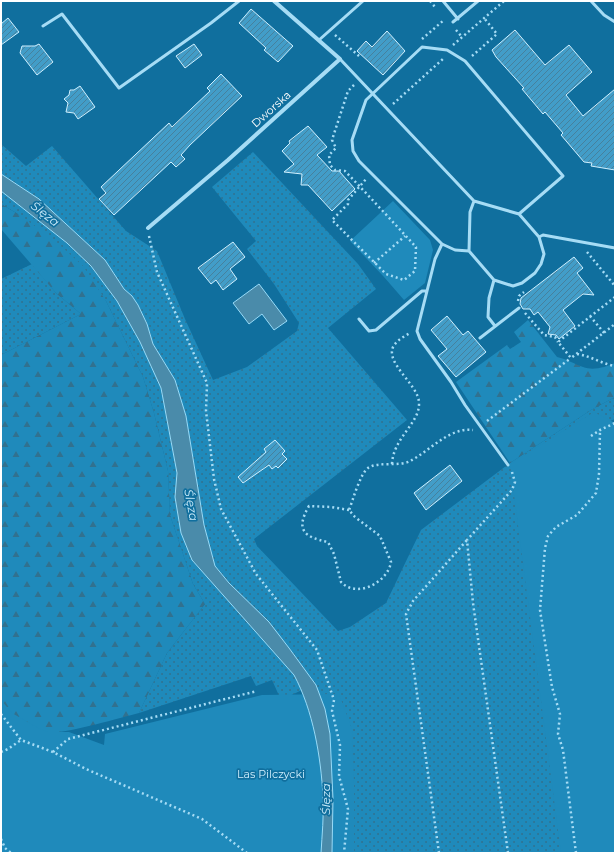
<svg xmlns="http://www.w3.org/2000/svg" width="616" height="854" viewBox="0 0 616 854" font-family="Montserrat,sans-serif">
<defs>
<pattern id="grass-dots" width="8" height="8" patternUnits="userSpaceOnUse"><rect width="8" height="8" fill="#1f8abb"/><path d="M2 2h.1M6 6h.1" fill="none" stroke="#31718f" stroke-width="1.8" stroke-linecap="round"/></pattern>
<pattern id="forest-firs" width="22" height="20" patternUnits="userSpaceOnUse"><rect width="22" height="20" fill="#1f8abb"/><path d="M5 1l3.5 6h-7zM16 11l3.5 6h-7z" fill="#31718f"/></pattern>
<pattern id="building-hatch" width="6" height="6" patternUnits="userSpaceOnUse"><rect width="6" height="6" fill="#429dc8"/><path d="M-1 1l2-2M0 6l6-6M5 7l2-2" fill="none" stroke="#46819d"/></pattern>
</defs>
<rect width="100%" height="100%" fill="#106f9e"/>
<!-- grass -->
<path fill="url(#grass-dots)" d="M 1,144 L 26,166 L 52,146 L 126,231 L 157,251 L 185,319 L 213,380 L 247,367 L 297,331 L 299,323 L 274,284 L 247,249 L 256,241 L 212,187 L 253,152 L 358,264 L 376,289 L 328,328 L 407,420 L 254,539 L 257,546 L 338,631 L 350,627 L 386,603 L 421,530 L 510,463 L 591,410 L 615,397 L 615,419 L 598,426 L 615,427 L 615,853 L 332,853 L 316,685 L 215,566 L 204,525 L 186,416 L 175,380 L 153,344 L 147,324 L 138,305 L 132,296 L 124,289 L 105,260 L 39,199 L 1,174 Z
M 1,191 L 67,243 L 91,266 L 117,301 L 140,342 L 161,388 L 177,474 L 175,497 L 181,533 L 192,560 L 294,675 L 302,690 L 281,700 L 272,680 L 256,686 L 251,676 L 139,713 L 167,653 L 205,604 L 193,584 L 170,515 L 168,471 L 154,413 L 143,377 L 106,301 L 18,214 L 1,204 Z
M 32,264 L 56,293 L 81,314 L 1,355 L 1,279 Z"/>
<!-- forest -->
<path fill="url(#forest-firs)" d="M 1,204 L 18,214 L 54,240 L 83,266 L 106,301 L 143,377 L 154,413 L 168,471 L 170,515 L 193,584 L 205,604 L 167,653 L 139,713 C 118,718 61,736 42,732 C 26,728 13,716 1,706 L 1,355 L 81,314 L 56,293 L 1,229 Z
M 528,320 L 557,357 C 567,359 574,364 583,367 C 593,371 606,367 615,363 L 615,397 L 591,410 L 510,463 L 456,382 L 507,345 L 510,349 L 521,342 L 514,332 Z"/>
<!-- park -->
<path fill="#1f8abb" d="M 393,201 L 430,240 L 433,250 L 425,283 L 404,300 L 384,277 L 350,241 Z
M 594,412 L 615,423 L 615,853 L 561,853 L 510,464 Z
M 339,694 L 352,729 L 354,783 L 354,853 L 1,853 L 1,700 L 12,713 L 38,728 L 48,732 L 69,732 L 104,745 L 105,734 L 262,695 Z"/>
<!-- water -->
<path fill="#4a8baa" stroke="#98dbf8" d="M 1,174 L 39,199 L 105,260 L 124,289 L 132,296 L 138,305 L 147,324 L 153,344 L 175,380 L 186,416 L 204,525 L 215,566 L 229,583 L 269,622 L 289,648 L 316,685 L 325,709 L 330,734 L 333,799 L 332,853 L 321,853 C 322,835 324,816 323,797 C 321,757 313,710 294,675 L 192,560 L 181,533 L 175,497 L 177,473 L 161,388 L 140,342 L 117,301 L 91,266 L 67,243 L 1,191 Z
M 259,284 L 287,321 L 274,330 L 262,314 L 249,324 L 233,303 Z"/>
<!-- building -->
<path fill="url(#building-hatch)" stroke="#cfeffe" d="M 251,9 L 293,46 L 278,62 L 264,50 L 266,48 L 239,23 Z
M 8,18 L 19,32 L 1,45 L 1,24 Z
M 515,30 L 545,65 L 569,45 L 592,72 L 566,95 L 583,116 L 615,89 L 615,170 L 591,166 L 592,163 L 584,162 L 561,135 L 563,133 L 545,112 L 543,114 L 522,89 L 524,88 L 496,57 L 492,50 Z
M 387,31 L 405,51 L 383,75 L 357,51 L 366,41 L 372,47 Z
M 39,44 L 53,62 L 37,75 L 20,53 L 22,46 L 35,46 Z
M 194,44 L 202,55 L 185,68 L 176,56 Z
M 221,74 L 242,96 L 190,145 L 181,155 L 185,159 L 176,167 L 171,162 L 114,215 L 99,199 L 106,193 L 101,187 L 169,123 L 172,127 L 210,91 L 207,88 Z
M 80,86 L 95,107 L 78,119 L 74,113 L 66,112 L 68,103 L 64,99 L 69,95 L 70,90 L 74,90 Z
M 308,126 L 327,147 L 317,155 L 332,171 L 339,171 L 355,189 L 332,211 L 308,185 L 301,185 L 302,174 L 284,172 L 294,164 L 282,151 L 290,143 L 289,141 Z
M 233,242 L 245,257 L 230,269 L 237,279 L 223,290 L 216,280 L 211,284 L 198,268 Z
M 574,257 L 583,268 L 577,273 L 594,295 L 583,294 L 563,310 L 575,326 L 559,339 L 556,335 L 548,334 L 550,327 L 538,312 L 534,315 L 530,309 L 523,309 L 520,304 L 521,298 Z
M 447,316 L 463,335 L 468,331 L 486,352 L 456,377 L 438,356 L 447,349 L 431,330 Z
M 275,440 L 285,451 L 282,454 L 287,459 L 278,468 L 276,466 L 272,469 L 269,465 L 243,483 L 238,477 L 266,452 L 264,449 Z
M 450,465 L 462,481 L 426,510 L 414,493 Z"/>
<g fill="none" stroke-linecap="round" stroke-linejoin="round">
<!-- path -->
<path stroke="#a6dcf5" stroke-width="2.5" stroke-dasharray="2 3" stroke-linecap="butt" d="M 430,1 L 435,7
M 456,30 L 462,37
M 335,35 L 359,56
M 422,39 L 444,20
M 453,45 L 504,1
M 472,56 L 497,34 L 484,18
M 354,85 L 348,91 L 332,140 L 336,148 L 329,155 L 330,165 L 335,170 L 345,171 C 369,196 393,222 416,247 L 415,271 L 404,280 L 386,274 L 332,220 L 348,204 L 348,200 L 366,179
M 393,104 L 444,58
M 149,236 L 157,272 L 207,383 L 206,411 L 214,479 L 221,509 L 256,574 L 317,650 L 334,700 L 332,711 L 340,745 L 339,776 L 348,809 L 344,853
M 587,252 L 615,286
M 374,263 L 405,236
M 615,297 L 558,342 L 571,358 L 615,324
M 518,301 L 519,296 L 524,292
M 525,313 L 544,335 L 555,337 L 558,342
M 590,316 L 605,334
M 577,354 C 591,356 602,364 615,366
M 487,421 L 571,358
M 591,436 L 600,430 L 615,423
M 392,464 C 393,438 420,423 419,403 C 419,384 381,361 395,344 C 399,339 405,336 410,333
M 349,510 L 331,507 L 309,506 C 295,530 304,537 328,542 L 334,554 L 341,582 C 357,599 388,582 391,562 L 380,536 L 355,517 L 349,510 C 353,500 360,474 368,468 C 378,461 399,467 410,461 C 430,451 449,427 473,430
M 1,714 L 21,740 L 53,752 L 86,769 L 202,819 L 247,853
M 1,752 L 8,749 L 21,740
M 53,752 L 68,739 L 257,691
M 1,839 L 5,848 L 11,853
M 439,853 L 406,614 L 413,601 L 467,540
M 508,853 L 473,603 L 467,540 L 512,490 L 515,482 L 512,472
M 576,853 L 563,750 L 558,734 L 560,714 L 552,687 L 540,610 L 545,548 L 548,536 L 556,527 L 577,515 L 596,493 L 599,474 L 600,430"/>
<!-- service -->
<path stroke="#a6dcf5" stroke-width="3" d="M 443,1 L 458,19
M 591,1 L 604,15 L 615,22
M 453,22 L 478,1
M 43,26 L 62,14 L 119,88 L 211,23 L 239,1
M 319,40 L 363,1
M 340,59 L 474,201 L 519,214 L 539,237 L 544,254 L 541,264 L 535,273 L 522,283 L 513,286 L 494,280 L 469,251 L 470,212 L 474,201
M 539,237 L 543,235 L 615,248
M 442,244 L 435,259 L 417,331 L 420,339 L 451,382 L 465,405 L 508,465
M 469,251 L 455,250 L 442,244 L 359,161 L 353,151 L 352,140 L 366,100 L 422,47 L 447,50 L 465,61 L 563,176 L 519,214
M 494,280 L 489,298 L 488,317 L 495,326
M 359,319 L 369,331 L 376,330 L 422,291 L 427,291
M 480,338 L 519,308"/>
<!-- minor -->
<path stroke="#a6dcf5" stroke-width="4" d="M 148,228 L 228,160 L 340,59 L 274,1"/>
</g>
<g text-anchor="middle" stroke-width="3.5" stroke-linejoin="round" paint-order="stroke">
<!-- street labels -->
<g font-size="11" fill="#fff" stroke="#106f9e">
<text transform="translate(271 109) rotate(-42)" y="4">Dworska</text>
</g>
<!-- park labels -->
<g font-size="11" fill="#cfeffe" stroke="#106f9e">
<text x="271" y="778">Las Pilczycki</text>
</g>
<!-- water labels -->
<g font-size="12" font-style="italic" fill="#ceeefc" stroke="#106f9e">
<text transform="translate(45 214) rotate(38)" y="4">Ślęza</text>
<text transform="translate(191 505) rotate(80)" y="4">Ślęza</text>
<text transform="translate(326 799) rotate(-90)" y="4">Ślęza</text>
</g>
</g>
<!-- border -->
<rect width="616" height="854" fill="none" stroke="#ffffff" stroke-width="4"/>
</svg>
